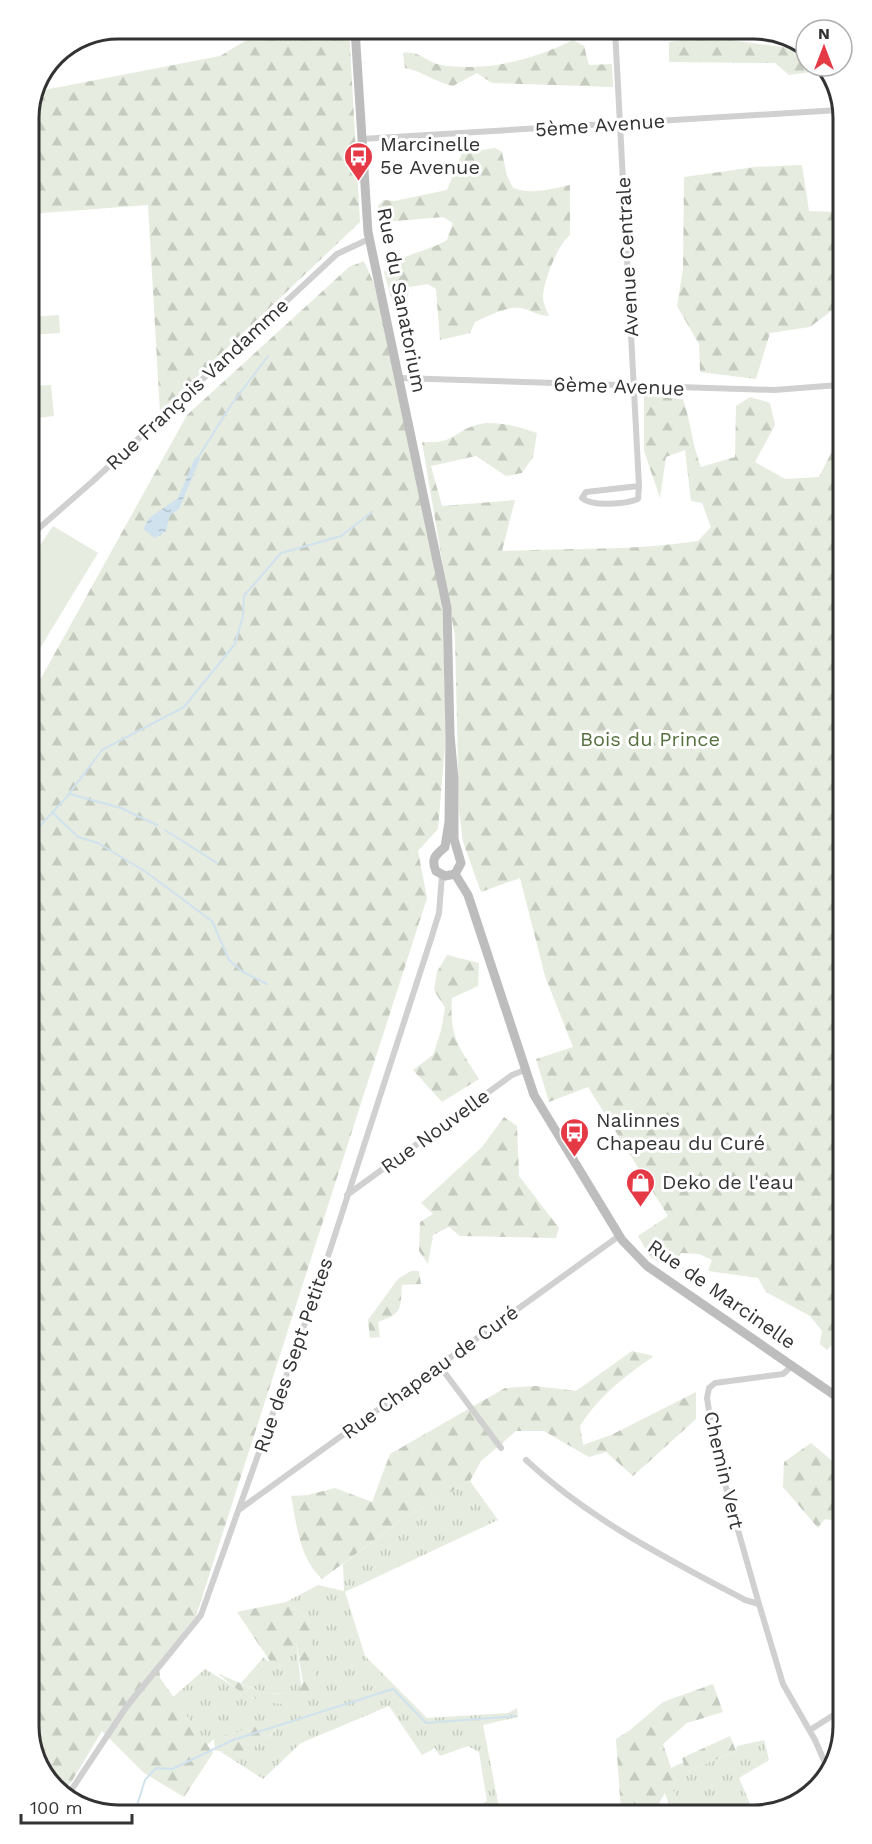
<svg xmlns="http://www.w3.org/2000/svg" width="872" height="1844" viewBox="0 0 872 1844" font-family="'Work Sans',sans-serif">
<defs>
<pattern id="grass-tufts" width="24" height="20" patternUnits="userSpaceOnUse" patternTransform="scale(1.5)"><rect width="24" height="20" fill="#e6ecdf"/><path d="M3 7l-1-3M5 7V3M7 7l1-3M15 17l-1-3M17 17v-4M19 17l1-3" fill="none" stroke="#c6cbc0"/></pattern>
<pattern id="forest-firs" width="22" height="20" patternUnits="userSpaceOnUse" patternTransform="scale(1.5)"><rect width="22" height="20" fill="#e6ecdf"/><path d="M5 1l3.5 6h-7zM16 11l3.5 6h-7z" fill="#c6cbc0"/></pattern>
<pattern id="water-ripples" width="26" height="14" patternUnits="userSpaceOnUse" patternTransform="scale(1.5)"><rect width="26" height="14" fill="#cfe2ee"/><path d="M2 4q2-2 4 0t4 0M15 11q2-2 4 0t4 0" fill="none" stroke="#b2c2cd"/></pattern>
</defs>
<rect width="100%" height="100%" fill="#fff"/>
<!-- grass -->
<path fill="url(#grass-tufts)" d="M 470,1481 L 498,1520 L 345,1592 L 365,1656 L 427,1718 L 508,1713 L 517,1708 L 518,1717 L 483,1725 L 500,1813 L 471,1813 L 470,1810 L 487,1801 L 479,1752 L 468,1746 L 440,1756 L 435,1748 L 422,1755 L 389,1706 L 301,1743 L 263,1779 L 221,1752 C 243,1753 263,1745 278,1727 L 214,1739 L 207,1745 L 173,1697 L 205,1669 L 254,1699 L 291,1693 L 266,1694 L 241,1683 L 264,1657 L 268,1661 L 284,1657 L 296,1642 L 302,1693 L 308,1619 L 286,1602 L 318,1585 L 344,1591 L 343,1564 L 403,1519 Z
M 764,1740 L 769,1760 L 739,1778 L 753,1811 L 681,1811 L 671,1785 L 675,1779 L 671,1768 L 684,1762 L 686,1772 L 736,1751 L 737,1746 Z"/>
<!-- forest -->
<path fill="url(#forest-firs)" d="M 265,29 L 349,29 L 360,222 L 160,412 L 148,205 L 29,214 L 29,113 L 45,78 L 44,90 L 220,56 Z
M 707,37 L 806,50 L 806,66 L 822,66 L 825,70 L 789,75 L 775,63 L 669,62 L 669,42 Z
M 573,40 L 584,46 L 589,65 L 612,64 L 613,87 L 492,83 L 477,73 L 453,86 C 435,82 422,71 405,68 L 403,53 C 419,50 426,62 441,65 C 487,72 532,60 573,40 Z
M 495,148 L 502,152 L 507,176 L 513,188 C 533,195 550,189 570,185 L 570,235 C 558,244 543,282 543,297 C 543,303 547,311 549,316 C 538,316 531,310 521,308 C 506,306 488,316 475,322 L 470,333 L 440,340 L 436,289 L 428,284 L 409,287 L 407,308 L 402,317 L 391,297 L 384,272 C 396,255 427,252 447,240 L 453,223 L 443,217 L 385,222 L 378,213 L 378,205 L 384,200 L 394,201 L 447,190 L 462,153 Z
M 802,165 L 809,211 L 839,212 L 839,305 L 810,327 L 770,333 L 756,379 L 700,372 L 699,344 L 677,306 L 683,269 L 684,177 L 755,167 Z
M 364,261 L 375,286 L 442,597 L 446,734 L 438,829 L 418,851 L 427,898 L 196,1616 L 159,1662 L 160,1678 L 213,1753 L 184,1797 L 144,1773 L 102,1731 L 72,1781 L 61,1794 L 33,1755 L 30,686 L 40,680 L 187,415 L 349,267 Z
M 644,395 L 683,399 C 691,422 692,445 701,467 L 735,457 L 736,406 L 750,397 L 770,403 L 775,425 L 755,462 L 785,479 L 819,477 L 833,449 L 840,423 L 842,1334 L 827,1350 L 820,1344 L 822,1331 L 810,1316 L 766,1292 L 758,1278 L 708,1271 L 712,1260 L 699,1254 L 681,1253 L 671,1268 L 651,1258 L 638,1236 L 668,1216 L 588,1087 L 549,1102 L 536,1059 L 573,1047 L 545,976 L 520,878 L 481,892 L 463,842 L 459,811 L 455,637 L 422,442 C 455,444 451,433 476,425 C 494,419 519,427 537,433 L 533,457 L 522,473 L 506,476 L 476,456 L 431,466 L 442,506 L 515,500 L 502,551 C 568,548 633,551 698,541 L 711,527 L 702,503 L 691,501 L 685,450 L 666,457 L 660,498 L 644,451 Z
M 447,955 L 479,963 L 478,986 L 452,998 C 449,1037 459,1047 479,1079 L 442,1102 L 413,1070 L 433,1055 L 441,1031 L 445,1008 L 434,990 L 437,972 Z
M 504,1117 L 517,1126 L 519,1176 L 559,1228 L 556,1238 L 460,1236 L 449,1227 L 433,1235 L 428,1264 L 419,1251 L 420,1222 L 433,1214 L 421,1203 L 482,1147 Z
M 411,1271 L 419,1271 L 421,1284 L 402,1285 C 400,1310 403,1313 378,1322 L 380,1337 L 370,1338 L 368,1320 L 398,1279 Z
M 632,1351 L 654,1356 C 625,1376 599,1396 580,1426 L 583,1445 L 611,1435 L 696,1392 L 696,1419 L 633,1476 L 606,1452 L 589,1457 L 544,1431 L 516,1431 L 481,1461 L 470,1481 L 403,1519 L 322,1579 C 299,1558 297,1525 291,1496 L 308,1495 L 335,1488 L 372,1502 L 390,1454 L 505,1388 L 536,1386 L 576,1391 Z
M 811,1443 L 843,1470 L 843,1522 L 825,1519 L 818,1528 L 783,1487 L 784,1462 Z
M 286,1602 L 308,1619 L 316,1675 L 314,1690 L 302,1693 L 299,1688 L 303,1682 L 296,1643 L 284,1657 L 272,1664 L 237,1612 Z
M 219,1674 L 266,1694 L 291,1693 L 282,1704 C 255,1703 238,1692 219,1674 Z
M 713,1684 L 723,1712 L 687,1723 L 663,1744 L 675,1779 L 671,1785 L 681,1811 L 671,1811 L 665,1793 L 654,1812 L 621,1812 L 616,1739 L 630,1730 L 663,1702 Z
M 259,1725 L 278,1727 C 259,1746 244,1759 215,1750 L 214,1739 Z
M 730,1736 L 736,1751 L 686,1772 L 682,1758 Z"/>
<!-- garden -->
<path fill="#e6ecdf" d="M 59,315 L 60,333 L 29,335 L 29,317 Z
M 51,385 L 54,416 L 37,418 L 34,386 Z
M 53,526 L 98,553 L 34,658 L 30,656 L 30,560 Z"/>
<!-- water -->
<path fill="url(#water-ripples)" d="M 199,456 L 200,459 L 179,509 L 170,515 L 166,531 L 155,538 L 143,529 L 149,518 L 178,498 L 195,458 Z"/>
<g fill="none" stroke-linecap="round" stroke-linejoin="round">
<!-- stream -->
<path stroke="#cfe2ee" stroke-width="2" d="M 199,456 L 231,405 L 268,356
M 70,794 L 121,808 L 157,825
M 52,812 L 78,837 L 98,843 L 146,872 L 212,921 L 229,960 L 243,972 L 267,984
M 39,827 L 65,799 L 102,750 L 184,707 L 235,644 L 243,616 L 244,596 L 281,553 L 341,536 L 372,512
M 165,830 L 217,863
M 31,845 L 36,836
M 134,1815 L 145,1780 L 156,1768 L 172,1769 L 233,1740 L 393,1689 L 426,1723 L 515,1716"/>
<!-- street -->
<path stroke="#d0d0d0" stroke-width="6" d="M 615,29 L 639,486 L 638,499 C 626,504 592,507 582,498 L 586,492 L 639,486
M 361,139 L 839,110
M 399,378 L 774,390 L 839,385
M 30,536 L 93,481 L 337,254 L 369,239
M 347,1195 L 512,1075 L 525,1070
M 439,1365 L 501,1448
M 793,1365 L 783,1374 L 715,1383 L 709,1388 L 707,1398 L 715,1449 L 759,1604 L 783,1684 L 815,1740 L 829,1772
M 526,1460 C 590,1520 668,1559 745,1600 L 759,1604
M 240,1509 L 619,1236
M 810,1730 L 843,1709
M 66,1798 L 127,1706 L 201,1615 L 319,1284 L 431,939 L 439,913 L 442,875"/>
<!-- secondary -->
<path stroke="#bdbdbd" stroke-width="9" d="M 355,29 L 368,232 L 447,608 L 450,735 L 449,822 L 445,847 C 437,854 430,858 436,871 L 445,876 L 455,874 L 461,863 L 454,839 L 454,779 L 450,735
M 455,874 L 468,895 L 534,1095 L 622,1240 L 647,1266 L 843,1401"/>
</g>
<!-- icons -->
<defs>
<symbol id="bus-pin" viewBox="-11 -11 22 30"><path d="M0 17L-7.5 6A9.5 9.5 0 1 1 7.5 6Z" fill="#e63946" stroke="#fff"/><path d="M-5-6H5V4H4V6H2V4H-2V6H-4V4H-5ZM-3.5-4V0h7V-4ZM-3.5 1.2v1.5H-2V1.2ZM2 1.2v1.5H3.5V1.2Z" fill="#fff"/></symbol>
<symbol id="shop-pin" viewBox="-11 -11 22 30"><path d="M0 17L-7.5 6A9.5 9.5 0 1 1 7.5 6Z" fill="#e63946" stroke="#fff"/><path d="M-5-2.5h2.3a2.7 3.5 0 0 1 5.4 0H5L5.5 6h-11ZM-1.5-2.5h3a1.5 2.3 0 0 0-3 0Z" fill="#fff"/></symbol>
</defs>
<g fill-rule="evenodd">
<use href="#bus-pin" x="342" y="140" width="33" height="45"/>
<use href="#bus-pin" x="558" y="1116" width="33" height="45"/>
<use href="#shop-pin" x="624" y="1166" width="33" height="45"/>
</g>
<g text-anchor="middle" stroke-width="6" stroke-linejoin="round" paint-order="stroke">
<!-- street labels -->
<g font-size="20" fill="#333" stroke="#fff">
<text transform="translate(600 125) rotate(-4)" y="7">5ème Avenue</text>
<text transform="translate(627 257) rotate(-93)" y="7">Avenue Centrale</text>
<text transform="translate(402 300) rotate(79)" y="7">Rue du Sanatorium</text>
<text transform="translate(197 384) rotate(-43)" y="7">Rue François Vandamme</text>
<text transform="translate(619 386) rotate(2)" y="7">6ème Avenue</text>
<text transform="translate(435 1131) rotate(-36)" y="7">Rue Nouvelle</text>
<text transform="translate(722 1294) rotate(35)" y="7">Rue de Marcinelle</text>
<text transform="translate(293 1355) rotate(-71)" y="7">Rue des Sept Petites</text>
<text transform="translate(430 1372) rotate(-36)" y="7">Rue Chapeau de Curé</text>
<text transform="translate(724 1470) rotate(77)" y="7">Chemin Vert</text>
</g>
<!-- poi labels -->
<g font-size="20" fill="#333" stroke="#fff" text-anchor="start">
<text x="380" y="151">Marcinelle<tspan x="380" dy="23">5e Avenue</tspan></text>
<text x="596" y="1127">Nalinnes<tspan x="596" dy="23">Chapeau du Curé</tspan></text>
<text x="662" y="1189">Deko de l'eau</text>
</g>
<!-- park labels -->
<g font-size="20" fill="#56703f" stroke="#fff">
<text x="650" y="746">Bois du Prince</text>
</g>
</g>
<!-- crop -->
<path d="M0 0H872V1844H0ZM118 39H754A79 79 0 0 1 833 118V1726A79 79 0 0 1 754 1805H118A79 79 0 0 1 39 1726V118A79 79 0 0 1 118 39Z" fill="#fff" fill-rule="evenodd"/>
<path fill="none" stroke="#333" stroke-width="3" d="M118 39H754A79 79 0 0 1 833 118V1726A79 79 0 0 1 754 1805H118A79 79 0 0 1 39 1726V118A79 79 0 0 1 118 39Z"/>
<!-- north arrow -->
<g transform="translate(824 48)"><circle r="28" fill="#ffffff" stroke="#adadad" stroke-width="1.5"/>
<path d="M0-4.5L10 22L0 15L-10 22Z" fill="#e63946"/>
<text y="-9" font-size="16" font-weight="bold" text-anchor="middle" fill="#333333">N</text>
</g>
<!-- scale -->
<path d="M21 1814v9h111v-9" fill="none" stroke="#333333" stroke-width="3"/>
<text x="30" y="1814" font-size="18" fill="#333333" stroke="#ffffff" stroke-width="4.5" paint-order="stroke">100 m</text>
</svg>
